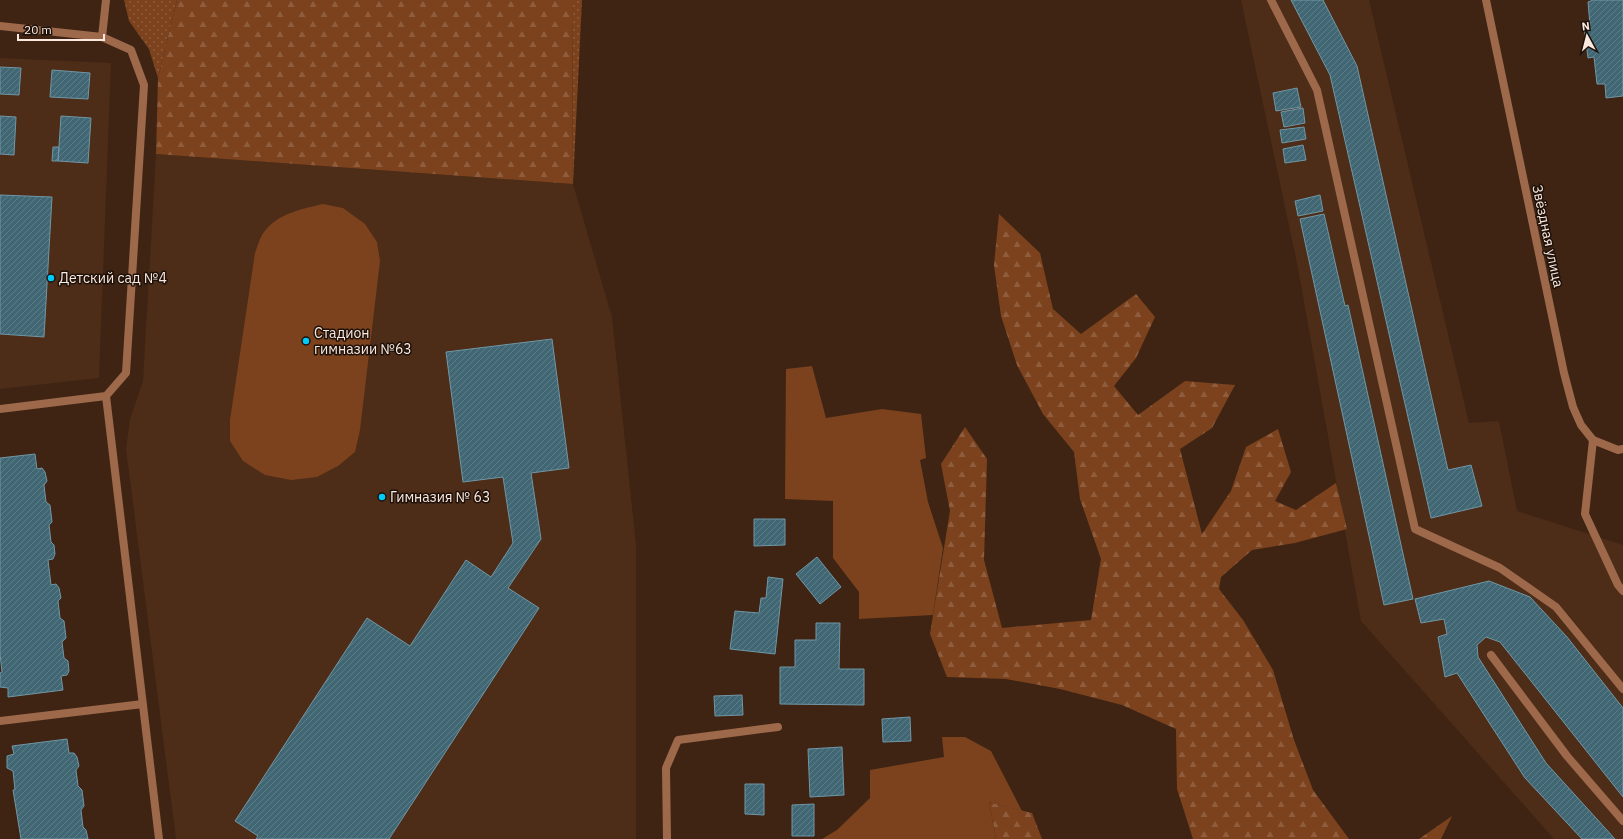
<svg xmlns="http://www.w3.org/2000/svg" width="1623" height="839" viewBox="0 0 1623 839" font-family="'IBM Plex Sans',sans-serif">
<defs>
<pattern id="grass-dots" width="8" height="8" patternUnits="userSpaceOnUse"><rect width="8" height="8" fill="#7b421d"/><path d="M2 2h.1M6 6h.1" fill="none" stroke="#8f5d3d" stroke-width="1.8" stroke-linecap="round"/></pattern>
<pattern id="forest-firs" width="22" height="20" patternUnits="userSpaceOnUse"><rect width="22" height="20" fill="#7b421d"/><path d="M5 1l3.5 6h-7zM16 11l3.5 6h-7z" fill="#8f5d3d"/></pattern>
<pattern id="building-hatch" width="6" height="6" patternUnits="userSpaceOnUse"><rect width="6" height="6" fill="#416774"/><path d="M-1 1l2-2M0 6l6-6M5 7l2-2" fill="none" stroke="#5d7d87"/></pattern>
</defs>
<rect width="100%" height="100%" fill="#3f2414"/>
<!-- built -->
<path fill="#4d2c18" d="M 1241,0 L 1369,0 L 1469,423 L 1499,421 L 1517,511 L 1623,545 L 1623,839 L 1554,839 L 1361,621 L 1298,268 Z
M 0,58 L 111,63 L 99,378 L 0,389 Z
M 156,154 L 573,184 L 612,317 L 636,545 L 636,839 L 176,839 L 126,449 L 130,419 L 143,381 Z"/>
<!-- grass -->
<path fill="url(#grass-dots)" d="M 124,0 L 177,0 L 158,78 L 149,49 L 129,21 Z
M 572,0 L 582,0 L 573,184 Z"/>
<!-- forest -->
<path fill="url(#forest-firs)" d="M 177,0 L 572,0 L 573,184 L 156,154 L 158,78 Z
M 999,214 L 1040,253 L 1053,309 L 1081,334 L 1136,294 L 1155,317 L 1136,358 L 1114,386 L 1138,415 L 1185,381 L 1235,385 L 1212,428 L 1180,449 L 1202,534 L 1231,491 L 1246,447 L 1278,429 L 1291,472 L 1275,501 L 1296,510 L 1336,483 L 1347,529 L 1295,543 L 1252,550 L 1221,577 L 1219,589 L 1243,620 L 1273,670 L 1294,740 L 1313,790 L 1349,839 L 1193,839 L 1177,789 L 1176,729 L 1122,705 L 1060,689 L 1006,679 L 947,677 L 930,634 L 950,511 L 941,464 L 965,427 L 987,459 L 984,560 L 1002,628 L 1091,620 L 1101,559 L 1080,499 L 1074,452 L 1043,414 L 1017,365 L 1001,316 L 994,265 Z
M 989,802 L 1032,813 L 1042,839 L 996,839 Z
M 1452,816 L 1441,839 L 1419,839 Z"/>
<!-- green -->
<path fill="#7b421d" d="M 323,204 L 343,208 L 365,224 L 377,242 L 380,261 L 360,430 L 355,452 L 338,466 L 317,477 L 291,480 L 265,475 L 243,461 L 230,441 L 230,420 L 255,253 C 257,248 259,240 262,235 C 275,214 301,209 323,204 Z
M 812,366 L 826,418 L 882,409 L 921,414 L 926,458 L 920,460 L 928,502 L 943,548 L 933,615 L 859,619 L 859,592 L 833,558 L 833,501 L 785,499 L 786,369 Z
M 942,737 L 965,737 L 991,751 L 1022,811 L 989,802 L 996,839 L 822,839 L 837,830 L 870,798 L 870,770 L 944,757 Z"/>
<!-- building -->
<path fill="url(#building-hatch)" stroke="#7097a6" d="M 1291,0 L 1323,0 L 1357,66 L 1448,470 L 1471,465 L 1482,506 L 1431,518 L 1330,75 Z
M 1593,0 L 1623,0 L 1623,96 L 1606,98 L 1605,84 L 1597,84 L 1594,57 L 1588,58 L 1584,26 L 1590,25 L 1588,2 Z
M 0,67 L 21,68 L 19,95 L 0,94 Z
M 52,70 L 90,73 L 88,99 L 50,97 Z
M 1297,88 L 1301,107 L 1276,111 L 1273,93 Z
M 1303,108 L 1305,123 L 1284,127 L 1281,112 Z
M 0,116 L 16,117 L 14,155 L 0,154 Z
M 61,116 L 91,118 L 88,163 L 58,161 Z
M 1304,127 L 1306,139 L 1282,143 L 1280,130 Z
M 1303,145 L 1306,160 L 1285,163 L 1283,149 Z
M 53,147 L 59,147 L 58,161 L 52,161 Z
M 0,195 L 52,197 L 44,337 L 0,334 Z
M 1320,195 L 1323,211 L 1298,216 L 1295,201 Z
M 1324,214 L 1345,306 L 1348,305 L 1413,599 L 1384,605 L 1300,219 Z
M 552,339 L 569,468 L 531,473 L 541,539 L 508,588 L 539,608 L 389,839 L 256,839 L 258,836 L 235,821 L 367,618 L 410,646 L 466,560 L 491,577 L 513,543 L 503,477 L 463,482 L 446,352 Z
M 35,454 L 37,469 L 42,468 L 45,472 L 47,481 L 44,485 L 46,502 L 50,505 L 52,522 L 49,525 L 51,542 L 54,545 L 55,554 L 53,559 L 48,560 L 51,585 L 56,584 L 59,588 L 61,598 L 58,601 L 60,618 L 64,621 L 66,638 L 62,642 L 64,658 L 68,661 L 69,671 L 67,675 L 61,676 L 63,690 L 8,697 L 8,688 L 0,687 L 0,673 L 2,672 L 0,654 L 0,458 Z
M 754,519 L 785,519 L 785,545 L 754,546 Z
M 817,557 L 841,587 L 820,604 L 796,574 Z
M 768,577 L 783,579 L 775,654 L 730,649 L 735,611 L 759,613 L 761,598 L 766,598 Z
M 1489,581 L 1530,597 L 1567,637 L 1623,708 L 1623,797 L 1500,642 L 1486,637 L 1477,645 L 1478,657 L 1546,763 L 1615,839 L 1582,839 L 1525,778 L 1457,673 L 1445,677 L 1438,637 L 1447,634 L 1444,619 L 1421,623 L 1415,599 Z
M 816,623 L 840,623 L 839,669 L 864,669 L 864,705 L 780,704 L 780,667 L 795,667 L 795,640 L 816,640 Z
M 742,695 L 743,715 L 715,716 L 714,696 Z
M 910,717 L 911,741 L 883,742 L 882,719 Z
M 67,739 L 69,753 L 74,753 L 77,757 L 79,766 L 76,770 L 78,786 L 82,790 L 84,806 L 81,810 L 83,827 L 86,830 L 88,839 L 21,839 L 13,790 L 15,790 L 13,771 L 7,768 L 7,756 L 14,754 L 12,746 Z
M 842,747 L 844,795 L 810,797 L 808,749 Z
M 745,784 L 764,784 L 764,815 L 745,814 Z
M 814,804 L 814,836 L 792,836 L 792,805 Z"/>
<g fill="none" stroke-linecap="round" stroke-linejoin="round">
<!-- service -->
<path stroke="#9d694a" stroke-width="8" d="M 1271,0 L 1317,90 L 1415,529 L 1500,568 L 1556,607 L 1623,689
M 0,26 L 102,37 L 131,50 L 144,85 L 126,373 L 106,396 L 159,839
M 102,37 L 106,0
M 0,409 L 106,396
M 1593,440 L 1585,514 L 1618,585 L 1623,591
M 1491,655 L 1567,756 L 1623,821
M 0,721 L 143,704
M 667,839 L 666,768 L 678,740 L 778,727"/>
<!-- minor -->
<path stroke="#9d694a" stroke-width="8" d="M 1486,0 L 1564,373 L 1573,407 L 1581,425 L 1593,440 L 1618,450 L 1623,449"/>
</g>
<!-- markers -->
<g fill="#00cbf8" stroke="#1d110a" stroke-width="1.5">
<circle cx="51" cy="278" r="4"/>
<circle cx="306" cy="341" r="4"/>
<circle cx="382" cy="497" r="4"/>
</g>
<g text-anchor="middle" stroke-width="3" stroke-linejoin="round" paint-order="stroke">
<!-- street labels -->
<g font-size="14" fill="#fbe9df" stroke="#1d110a">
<text transform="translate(1548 236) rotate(78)" y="5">Звёздная улица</text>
</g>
<!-- poi labels -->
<g font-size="14" fill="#fbe9df" stroke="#1d110a" text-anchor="start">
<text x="59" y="283">Детский сад №4</text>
<text x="314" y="338">Стадион<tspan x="314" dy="16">гимназии №63</tspan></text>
<text x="390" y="502">Гимназия № 63</text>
</g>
</g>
<!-- north arrow -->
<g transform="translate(1587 36) rotate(353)" stroke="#1d110a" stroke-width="3" paint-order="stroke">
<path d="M0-3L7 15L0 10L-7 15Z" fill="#fbe9df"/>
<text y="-6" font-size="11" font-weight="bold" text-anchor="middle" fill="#fbe9df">N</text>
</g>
<!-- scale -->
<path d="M18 34v6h86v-6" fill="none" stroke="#fbe9df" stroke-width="2"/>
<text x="24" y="34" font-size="12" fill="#fbe9df" stroke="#1d110a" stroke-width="3" paint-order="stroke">20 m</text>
</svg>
